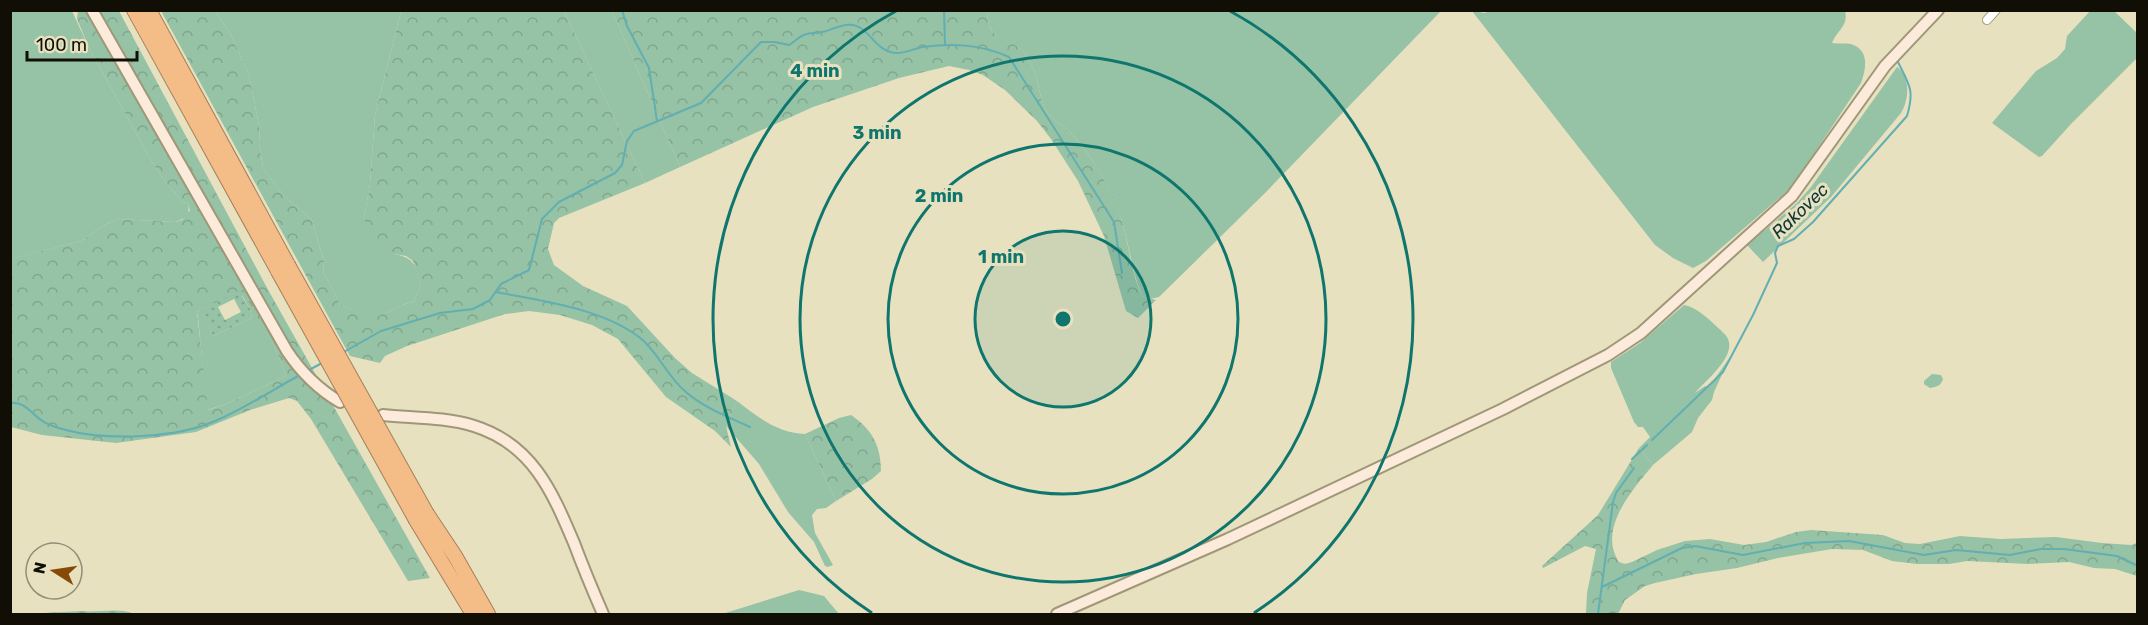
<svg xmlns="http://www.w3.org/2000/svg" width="2148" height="625" viewBox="0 0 2148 625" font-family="Rubik,sans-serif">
<defs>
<pattern id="forest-crowns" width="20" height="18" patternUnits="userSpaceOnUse" patternTransform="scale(1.5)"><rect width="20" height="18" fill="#96c2a5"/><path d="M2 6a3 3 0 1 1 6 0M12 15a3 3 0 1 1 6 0" fill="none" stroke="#80a68d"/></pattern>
<pattern id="garden-dots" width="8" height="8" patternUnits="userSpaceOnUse" patternTransform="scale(1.5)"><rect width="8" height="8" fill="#96c2a5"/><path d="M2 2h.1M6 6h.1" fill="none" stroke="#80a68d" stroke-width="1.8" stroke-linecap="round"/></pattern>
</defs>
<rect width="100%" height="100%" fill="#e8e1c0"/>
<!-- green -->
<path fill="#96c2a5" d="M 988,10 L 1441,11 L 1264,194 L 1159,297 L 1150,299 L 1142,296 C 1130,268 1129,236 1117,208 C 1106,180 1089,151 1068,130 C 1061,124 1053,120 1047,112 C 1038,98 1040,79 1031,64 C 1029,61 1027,55 1024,52 C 1009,37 985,41 988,10 Z
M 2091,10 L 2114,11 L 2137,33 L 2137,58 L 2071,124 L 2042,156 L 2039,157 L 1992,123 L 2036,71 L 2057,58 L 2065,49 L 2067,36 Z
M 10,11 L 72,11 L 90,50 L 152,162 L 166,183 L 183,202 L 188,204 C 191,215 184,219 175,222 L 119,219 L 108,223 L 81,241 L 11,259 Z
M 215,11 L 401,11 L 375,115 L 370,184 L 364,218 L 394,254 C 416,258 415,266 421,285 L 414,301 C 398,306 385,314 370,320 L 340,304 L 323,271 L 324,262 L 312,220 L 283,195 L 263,168 L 259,143 L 260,130 L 249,75 L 231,35 Z
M 564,11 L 612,11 L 680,167 L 645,183 Z
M 1488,11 L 1845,11 C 1849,26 1836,31 1832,43 C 1838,44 1845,43 1851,44 C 1870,50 1866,69 1861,83 L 1792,187 L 1706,261 L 1693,268 L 1673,258 L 1655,245 L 1472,11 L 1485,13 Z
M 1897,67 C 1911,77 1909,100 1901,113 L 1831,197 L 1763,262 L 1747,245 L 1797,203 L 1811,187 Z
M 245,293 L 276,350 L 286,376 L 226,404 L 207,410 L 198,317 L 203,314 L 213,336 L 252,318 L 250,309 L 242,295 Z
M 1684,305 C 1695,307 1707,317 1715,325 C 1719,329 1726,334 1728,339 C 1736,357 1705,381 1695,393 L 1705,386 L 1709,387 L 1730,357 L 1714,392 L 1712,400 L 1698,418 L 1692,432 L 1653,465 L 1639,448 L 1650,437 L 1643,427 L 1638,427 L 1634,422 L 1611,368 L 1611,362 L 1640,343 Z
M 1932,374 L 1941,375 L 1943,379 C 1941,386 1936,387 1930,388 L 1924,384 L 1924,381 Z
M 737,401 C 758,417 777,433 805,434 L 836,501 L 826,508 L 817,509 L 812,515 L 815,533 L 833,565 L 828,567 L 825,566 L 814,542 L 788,512 L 759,464 L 726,426 Z
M 799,590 L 824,596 L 839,614 L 722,614 Z"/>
<!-- forest -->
<path fill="url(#forest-crowns)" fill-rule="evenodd" d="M 78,11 L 119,11 L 266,286 L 430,578 L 408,581 L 311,419 L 297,401 L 289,398 L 250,410 L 196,432 L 116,443 L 42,435 L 11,427 L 10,259 L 81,241 L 108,223 L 119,219 L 175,222 L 182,220 L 190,210 L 188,204 L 183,202 L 166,183 L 152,162 L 90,50 L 77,19 ZM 242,290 L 276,350 L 286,376 L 226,404 L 208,410 L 197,312 Z
M 161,11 L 215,11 L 231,35 L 249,75 L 260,130 L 259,143 L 263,168 L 283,195 L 312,220 L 324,262 L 323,271 L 340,304 L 370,319 C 386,314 398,306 414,301 L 421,285 L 413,261 L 406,256 L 394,254 L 379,247 L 368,230 L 364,218 L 370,184 L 375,115 L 401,11 L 564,11 L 645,183 L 559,218 L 554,223 L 548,249 L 554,265 L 583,286 L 627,306 L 675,358 L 692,373 L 737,401 L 726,426 L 731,447 L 715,431 L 666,397 L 618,339 L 592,325 L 560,315 L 529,311 L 505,314 L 407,346 L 385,356 L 380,363 L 350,356 Z
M 612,11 L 988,11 C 985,41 1009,36 1024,52 C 1027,55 1029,61 1031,64 C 1040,79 1038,98 1047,112 C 1053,120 1061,124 1068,130 C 1089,151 1106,180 1117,207 C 1129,236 1129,268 1142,296 L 1156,300 L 1138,318 L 1126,311 L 1104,236 L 1078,181 L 1051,139 L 1037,121 L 1005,90 L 983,75 L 969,70 L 949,66 L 899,78 L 813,107 L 680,167 Z
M 851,415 C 872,429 881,446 881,471 L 872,479 L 836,501 L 805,434 L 839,418 Z
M 1639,448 L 1653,465 C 1633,489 1597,529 1619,562 L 1625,564 L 1632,562 L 1657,550 L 1685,541 L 1710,539 L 1744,545 L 1766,542 L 1796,532 L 1811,530 L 1883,535 L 1905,543 L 1920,544 L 1960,536 L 2001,539 L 2056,537 L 2102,543 L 2131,545 L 2137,543 L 2137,576 L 2115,569 L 2094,568 L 2069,562 L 2028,564 L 1967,561 L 1949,564 L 1917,564 L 1892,561 L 1863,550 L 1832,549 L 1778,558 L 1737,568 L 1696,574 L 1655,583 L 1645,586 L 1625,600 L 1618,614 L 1586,614 L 1587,593 L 1596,549 L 1585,546 L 1543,568 L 1542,566 L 1598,515 Z
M 81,611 C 97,613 121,607 134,614 L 23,614 Z"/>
<!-- garden -->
<path fill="url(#garden-dots)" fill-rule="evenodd" d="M 242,289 L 245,293 L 242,296 L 250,309 L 252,318 L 213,336 L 203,315 L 198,317 L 197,312 ZM 234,299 L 241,312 L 225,320 L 218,307 Z"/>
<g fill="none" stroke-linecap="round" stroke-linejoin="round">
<!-- stream -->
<path stroke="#61afb2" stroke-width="2" d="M 622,10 L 627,26 L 649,68 L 657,121
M 944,10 L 945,44
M 496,292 C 542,301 600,308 639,337 C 658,351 667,377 686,392 C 704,408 729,417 750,427
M 342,353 L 381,331 L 440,313 L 473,309 L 490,300 L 501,284 L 529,270 L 542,219 L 559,202 L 615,173 L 622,165 L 627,141 L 634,131 L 701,103 L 761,42 L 775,42 L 789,45 C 794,42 799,37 804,35 C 810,32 816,34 822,32 C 836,29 849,19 862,29 C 873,37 879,51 895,53 C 904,54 913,49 922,47 C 952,43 980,44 1009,57 L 1114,222 L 1122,273
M 307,371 L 324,362
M 10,403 C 24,401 31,413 41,420 C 47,425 58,428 66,430 C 107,441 177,438 215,421 C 244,409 272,390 300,375
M 1652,440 L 1723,372 L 1753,315 L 1777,263 L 1775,253 L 1778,246 L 1794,239 L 1813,222 L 1907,116 C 1915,89 1909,85 1897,60
M 1632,459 L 1647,445
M 1602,587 L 1682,548 L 1695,546 L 1743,555 L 1805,543 L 1849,541 L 1924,555 L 1956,550 L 2010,555 L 2041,549 L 2064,549 L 2117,556 L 2138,566
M 1598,614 L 1613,502 L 1616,493 L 1634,468"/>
<defs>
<path id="street" d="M 1987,20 L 1996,10"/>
<path id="secondary" d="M 92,10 L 287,351 C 301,372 318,389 340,402
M 383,415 C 413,418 445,417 474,426 C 532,444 552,491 574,543 C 583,567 593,591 603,614
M 1057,614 L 1228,539 L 1503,409 L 1608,355 L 1641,333 L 1792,196 L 1885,66 L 1938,10"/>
<path id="highway" d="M 134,10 L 278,271
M 149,10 L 288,265
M 427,514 L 455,556 L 488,614
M 416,520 L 473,614"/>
</defs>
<!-- street casing -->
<use href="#street" stroke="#9e9879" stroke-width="10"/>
<!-- secondary casing -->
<use href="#secondary" stroke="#9e9879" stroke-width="14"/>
<!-- highway casing -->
<use href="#highway" stroke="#a57f5a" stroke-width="16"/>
<!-- street -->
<use href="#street" stroke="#fff" stroke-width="8"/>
<!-- secondary -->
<use href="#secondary" stroke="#fcebdb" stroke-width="10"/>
<!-- highway -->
<use href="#highway" stroke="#f4bc87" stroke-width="14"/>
<defs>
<path id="highway-bridge" d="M 288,265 L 427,514
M 278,271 L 416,520"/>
</defs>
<!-- highway-bridge casing -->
<use href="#highway-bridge" stroke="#a57f5a" stroke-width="16" stroke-linecap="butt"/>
<!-- highway-bridge -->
<use href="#highway-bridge" stroke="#f4bc87" stroke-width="14"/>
</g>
<!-- distance rings -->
<circle cx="1063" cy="319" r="88" fill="#0f766e" fill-opacity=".12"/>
<g fill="none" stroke="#0f766e" stroke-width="3">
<circle cx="1063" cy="319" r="88"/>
<circle cx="1063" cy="319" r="175"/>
<circle cx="1063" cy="319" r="263"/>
<path d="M872 613A351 351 0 0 1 896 11M1230 11A351 351 0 0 1 1254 613"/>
</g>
<g text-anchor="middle" stroke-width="6" stroke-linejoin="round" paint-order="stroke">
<!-- water labels -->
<g font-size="18" font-style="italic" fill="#103738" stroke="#e8e1c0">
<text transform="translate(1800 211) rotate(-44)" y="6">Rakovec</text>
</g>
</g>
<circle cx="1063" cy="319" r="9" fill="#0f766e" stroke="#e8e1c0" stroke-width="3"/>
<g font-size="18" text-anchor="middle" font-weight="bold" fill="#0f766e" stroke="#e8e1c0" stroke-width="6" stroke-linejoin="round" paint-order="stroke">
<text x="815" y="77">4 min</text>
<text x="877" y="139">3 min</text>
<text x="939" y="202">2 min</text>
<text x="1001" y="263">1 min</text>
</g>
<!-- border -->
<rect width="2148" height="625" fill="none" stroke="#110f05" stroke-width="24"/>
<!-- north arrow -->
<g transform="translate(54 571) rotate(282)"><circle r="28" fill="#e8e1c0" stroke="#928d75" stroke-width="1.5"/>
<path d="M0-4.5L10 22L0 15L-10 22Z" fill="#864a06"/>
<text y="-9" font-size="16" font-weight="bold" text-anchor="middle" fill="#110f05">N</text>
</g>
<!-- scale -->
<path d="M27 51v9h110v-9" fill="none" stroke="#110f05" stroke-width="3"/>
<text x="36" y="51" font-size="18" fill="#110f05" stroke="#e8e1c0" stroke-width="4.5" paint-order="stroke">100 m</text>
</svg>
